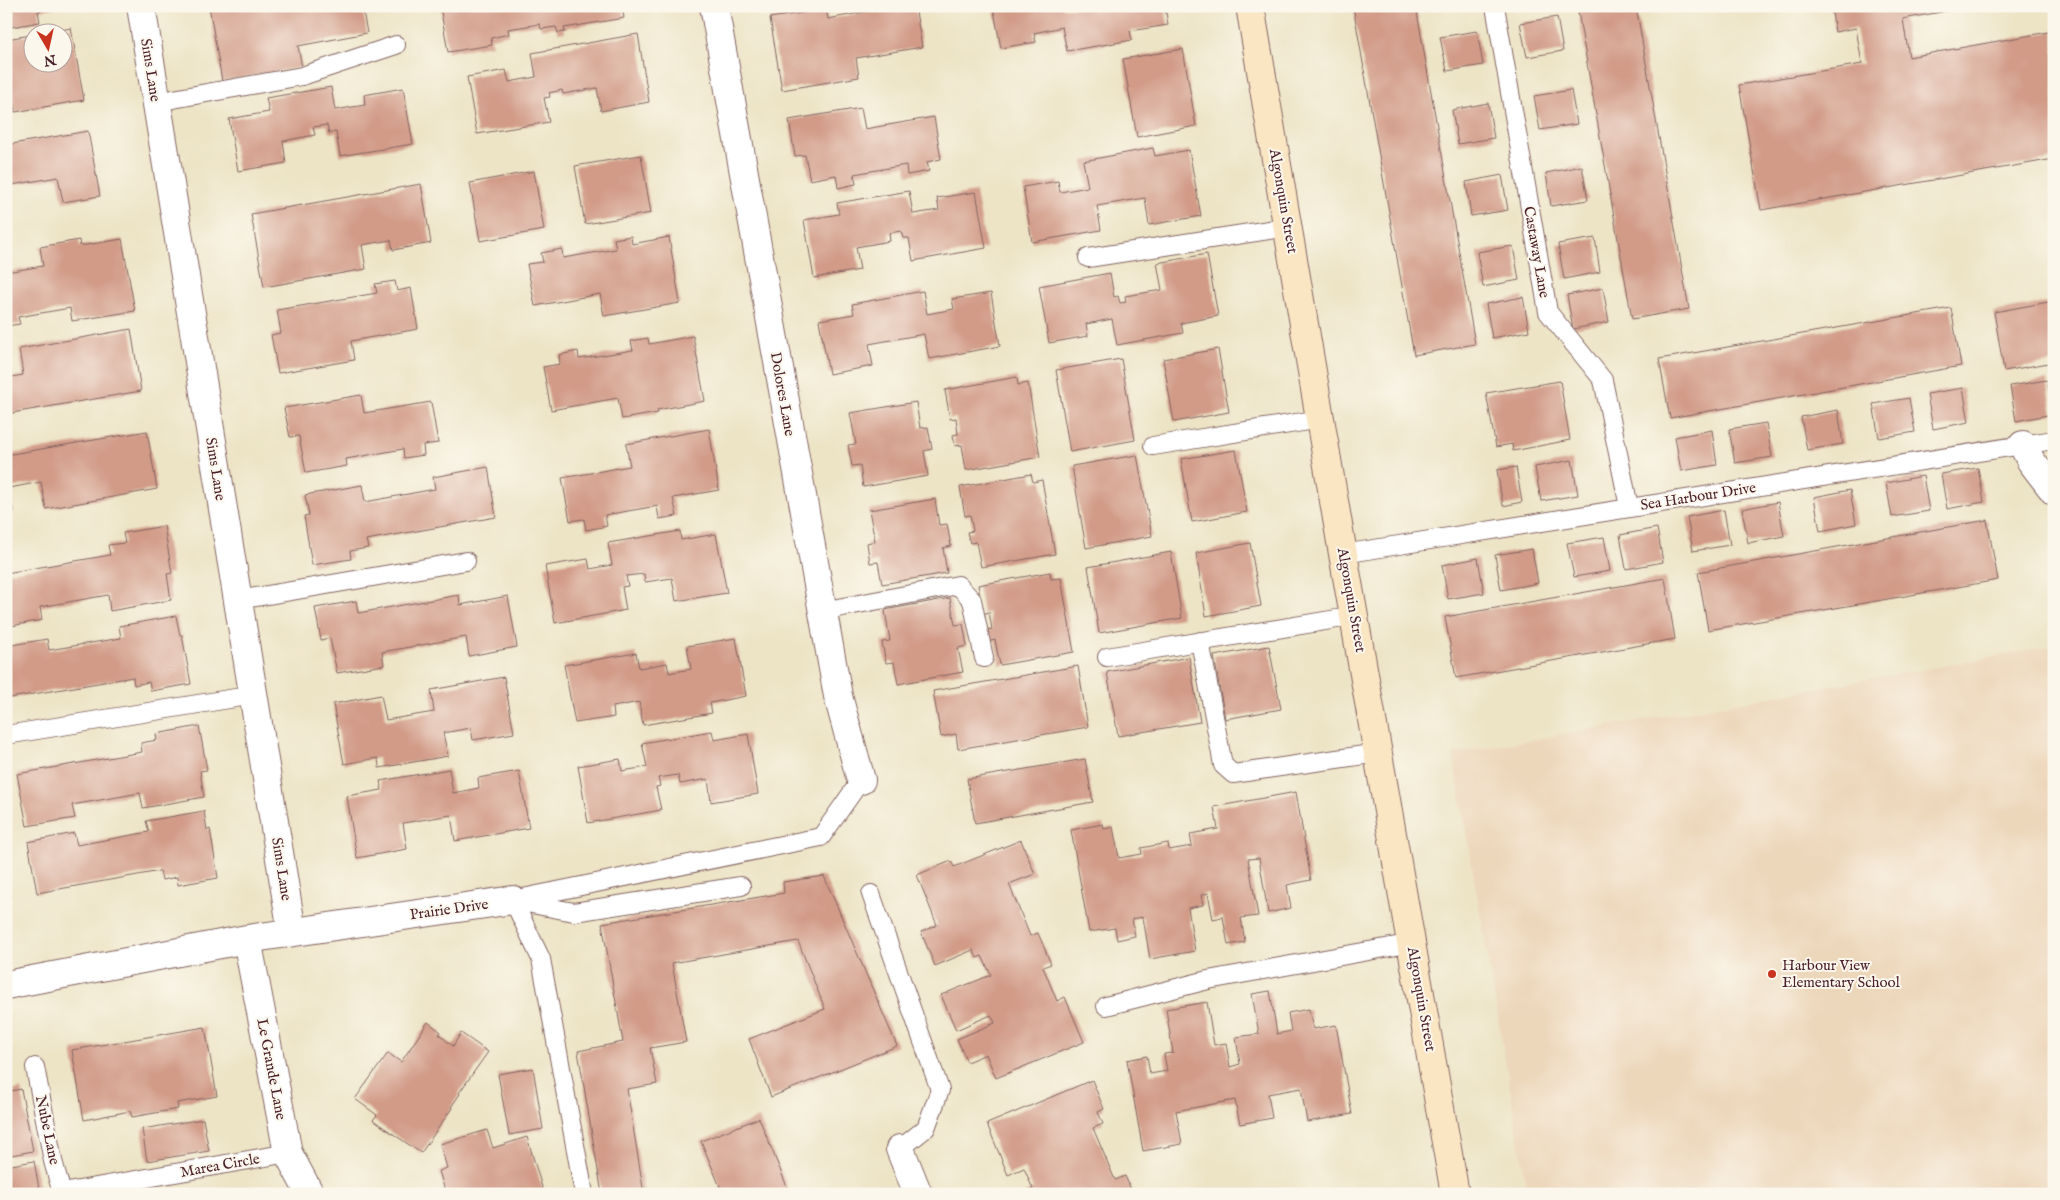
<svg xmlns="http://www.w3.org/2000/svg" width="2060" height="1200" viewBox="0 0 2060 1200" font-family="'IM FELL English',serif">
<rect width="100%" height="100%" fill="#fbf7ec"/>
<filter id="ink" filterUnits="userSpaceOnUse"><feTurbulence type="fractalNoise" baseFrequency=".02" numOctaves="2"/><feDisplacementMap in="SourceGraphic" scale="10" xChannelSelector="R" yChannelSelector="G"/><feConvolveMatrix kernelMatrix="1 2 1 2 8 2 1 2 1" color-interpolation-filters="sRGB"/></filter>
<filter id="wash" filterUnits="userSpaceOnUse"><feTurbulence type="fractalNoise" baseFrequency=".0096" numOctaves="4" result="noise"/><feDisplacementMap in="SourceGraphic" scale="20" xChannelSelector="R" yChannelSelector="G"/><feGaussianBlur stdDeviation="1.12" result="paint"/><feColorMatrix in="noise" values="0 0 0 0 0 0 0 0 0 0 0 0 0 0 0 0 0 1.4 0 .05"/><feComposite in="paint" operator="in"/></filter>
<g filter="url(#wash)">
<rect width="100%" height="100%" fill="#ede4c6"/>
<!-- built -->
<path fill="#edd7bb" d="M 2054,646 L 2054,1194 L 1528,1194 L 1453,754 Z"/>
<g id="blocks">
<!-- building -->
<path fill="#d29b88" d="M 6,6 L 58,6 L 58,7 L 38,11 L 40,22 L 6,28 Z
M 209,6 L 270,6 L 271,9 L 283,6 L 362,6 L 367,33 L 298,46 L 302,67 L 222,81 Z
M 440,6 L 622,6 L 624,18 L 564,28 L 565,32 L 558,33 L 556,27 L 541,29 L 540,24 L 508,29 L 509,34 L 491,38 L 492,45 L 448,52 Z
M 879,6 L 915,6 L 922,47 L 856,58 L 859,77 L 782,90 L 770,18 L 826,9 L 828,19 L 880,9 Z
M 993,6 L 1063,6 L 1063,8 L 1165,6 L 1168,25 L 1130,31 L 1132,40 L 1067,51 L 1062,27 L 1034,33 L 1036,42 L 1001,48 Z
M 1353,6 L 1416,6 L 1475,344 L 1414,355 Z
M 1577,6 L 1636,6 L 1689,309 L 1632,319 Z
M 1831,6 L 1957,6 L 1957,9 L 1903,19 L 1909,57 L 2054,31 L 2054,159 L 1761,210 L 1739,85 L 1862,64 L 1856,28 L 1835,32 Z
M 1557,17 L 1563,51 L 1527,57 L 1520,23 Z
M 71,28 L 84,100 L 15,112 L 12,92 L 6,93 L 6,39 L 32,35 L 32,62 L 62,62 L 62,32 L 51,32 Z
M 1477,31 L 1483,65 L 1447,71 L 1440,37 Z
M 638,34 L 649,102 L 601,111 L 597,88 L 563,94 L 562,90 L 549,93 L 550,97 L 544,98 L 549,122 L 477,134 L 467,77 L 506,70 L 509,82 L 536,77 L 532,53 Z
M 1183,49 L 1196,126 L 1137,137 L 1123,59 Z
M 331,87 L 335,110 L 365,105 L 364,95 L 403,88 L 413,144 L 340,156 L 336,132 L 329,133 L 327,125 L 313,127 L 315,135 L 283,141 L 286,163 L 238,171 L 229,119 L 269,112 L 266,98 Z
M 1571,90 L 1577,124 L 1540,130 L 1534,96 Z
M 1488,103 L 1494,138 L 1458,144 L 1452,110 Z
M 861,108 L 865,129 L 934,117 L 941,159 L 927,162 L 929,171 L 907,175 L 906,165 L 854,174 L 856,184 L 838,188 L 836,175 L 810,180 L 805,155 L 795,156 L 789,120 Z
M 88,131 L 100,196 L 63,202 L 58,177 L 6,186 L 6,145 Z
M 1153,148 L 1155,156 L 1189,150 L 1201,216 L 1149,225 L 1145,198 L 1097,206 L 1101,230 L 1032,242 L 1023,187 L 1058,181 L 1060,192 L 1088,187 L 1083,161 Z
M 641,155 L 651,213 L 585,224 L 575,166 Z
M 1582,166 L 1588,200 L 1551,206 L 1546,173 Z
M 534,171 L 544,230 L 480,241 L 470,183 Z
M 1502,175 L 1508,210 L 1471,216 L 1466,182 Z
M 421,184 L 431,243 L 393,250 L 391,240 L 362,245 L 366,269 L 264,287 L 251,214 Z
M 909,191 L 913,214 L 939,210 L 937,198 L 976,192 L 986,248 L 913,261 L 909,238 L 903,238 L 901,231 L 889,233 L 890,241 L 856,247 L 860,270 L 814,278 L 804,220 L 839,214 L 837,203 Z
M 6,192 L 10,210 L 6,211 Z
M 631,236 L 632,244 L 669,237 L 680,303 L 604,316 L 600,294 L 535,306 L 527,264 L 543,262 L 541,253 L 562,249 L 563,258 L 616,249 L 614,239 Z
M 1595,238 L 1600,272 L 1564,279 L 1558,244 Z
M 122,239 L 135,311 L 72,321 L 70,308 L 18,317 L 20,324 L 6,326 L 6,272 L 43,266 L 40,247 L 79,240 L 80,246 Z
M 1513,246 L 1519,280 L 1483,287 L 1477,252 Z
M 1207,254 L 1218,316 L 1181,323 L 1183,333 L 1117,345 L 1112,319 L 1086,324 L 1088,336 L 1049,343 L 1039,286 L 1110,273 L 1114,297 L 1118,296 L 1120,303 L 1126,302 L 1125,296 L 1162,290 L 1157,263 Z
M 395,281 L 397,291 L 411,288 L 418,329 L 351,341 L 354,360 L 278,373 L 271,335 L 281,333 L 277,310 L 377,293 L 375,284 Z
M 1603,288 L 1609,322 L 1573,329 L 1567,295 Z
M 923,291 L 927,314 L 954,309 L 952,299 L 991,293 L 1000,346 L 929,359 L 924,334 L 869,344 L 873,366 L 829,374 L 819,320 L 854,314 L 852,304 Z
M 1523,297 L 1529,331 L 1492,338 L 1486,304 Z
M 2054,301 L 2054,362 L 2004,371 L 1994,312 Z
M 1951,308 L 1961,366 L 1670,418 L 1659,359 Z
M 131,329 L 141,391 L 6,414 L 6,378 L 23,375 L 19,349 Z
M 693,336 L 705,401 L 657,410 L 658,413 L 622,419 L 618,398 L 551,410 L 543,367 L 560,364 L 559,355 L 578,351 L 579,359 L 633,350 L 631,341 L 648,338 L 649,344 Z
M 1218,349 L 1229,412 L 1174,422 L 1163,359 Z
M 1121,359 L 1135,440 L 1070,452 L 1056,370 Z
M 1017,377 L 1018,385 L 1028,383 L 1040,457 L 966,470 L 962,445 L 955,446 L 953,435 L 958,434 L 956,418 L 950,419 L 945,390 Z
M 2047,380 L 2053,414 L 2016,421 L 2010,386 Z
M 1560,381 L 1570,440 L 1513,451 L 1512,444 L 1496,447 L 1486,393 Z
M 1963,388 L 1969,422 L 1933,429 L 1927,394 Z
M 361,395 L 364,413 L 431,402 L 438,443 L 423,445 L 424,455 L 404,458 L 403,449 L 346,459 L 347,466 L 306,473 L 299,436 L 290,437 L 284,408 Z
M 1909,398 L 1915,432 L 1879,438 L 1873,404 Z
M 916,402 L 920,428 L 928,427 L 932,449 L 924,451 L 928,476 L 863,487 L 860,465 L 852,466 L 848,445 L 856,444 L 850,413 Z
M 1838,410 L 1843,444 L 1807,450 L 1801,417 Z
M 1766,423 L 1772,457 L 1735,463 L 1729,429 Z
M 709,429 L 719,490 L 673,498 L 677,516 L 659,519 L 657,506 L 605,515 L 607,526 L 586,530 L 584,519 L 570,521 L 562,478 L 630,466 L 626,444 Z
M 1712,430 L 1717,465 L 1681,471 L 1675,437 Z
M 147,431 L 157,489 L 46,509 L 41,482 L 9,488 L 13,512 L 6,513 L 6,455 Z
M 1236,450 L 1247,512 L 1192,522 L 1181,459 Z
M 1137,455 L 1152,536 L 1086,548 L 1072,466 Z
M 1572,460 L 1578,495 L 1541,501 L 1535,467 Z
M 488,467 L 496,517 L 366,540 L 368,548 L 350,551 L 351,559 L 312,565 L 304,516 L 309,515 L 305,495 L 362,485 L 365,502 L 435,489 L 433,477 Z
M 1516,467 L 1522,502 L 1503,506 L 1497,470 Z
M 1978,468 L 1984,502 L 1947,509 L 1941,474 Z
M 1031,474 L 1033,482 L 1042,480 L 1055,554 L 981,567 L 976,542 L 970,543 L 967,532 L 973,531 L 970,515 L 965,516 L 960,487 Z
M 1923,476 L 1929,511 L 1892,517 L 1886,483 Z
M 1850,490 L 1856,524 L 1820,531 L 1814,497 Z
M 935,499 L 939,525 L 947,524 L 951,546 L 943,548 L 947,573 L 882,584 L 878,562 L 870,563 L 867,543 L 875,541 L 869,510 Z
M 1778,502 L 1784,536 L 1748,543 L 1742,509 Z
M 1724,510 L 1730,545 L 1693,551 L 1687,517 Z
M 1987,520 L 1998,580 L 1708,630 L 1698,572 Z
M 164,526 L 172,573 L 167,574 L 171,600 L 110,611 L 108,595 L 40,607 L 42,620 L 6,627 L 6,573 L 110,555 L 108,545 L 125,543 L 123,533 Z
M 1657,528 L 1663,562 L 1626,569 L 1620,535 Z
M 680,531 L 681,540 L 716,534 L 727,593 L 676,601 L 672,578 L 645,582 L 644,574 L 626,576 L 628,586 L 622,587 L 626,610 L 555,623 L 545,566 L 588,559 L 590,569 L 612,565 L 608,543 Z
M 1604,537 L 1610,571 L 1574,577 L 1567,543 Z
M 1250,543 L 1261,606 L 1206,616 L 1196,553 Z
M 1532,549 L 1538,583 L 1501,590 L 1495,555 Z
M 1171,552 L 1182,618 L 1099,633 L 1088,567 Z
M 1478,558 L 1484,593 L 1448,599 L 1442,565 Z
M 1050,572 L 1051,579 L 1061,578 L 1074,652 L 1000,665 L 995,640 L 988,642 L 986,630 L 992,629 L 989,612 L 983,614 L 978,585 Z
M 1665,578 L 1675,639 L 1456,678 L 1445,617 Z
M 459,595 L 460,605 L 508,596 L 517,647 L 469,656 L 466,637 L 382,652 L 384,665 L 337,673 L 330,638 L 321,640 L 315,608 L 356,601 L 358,613 Z
M 950,598 L 955,625 L 963,624 L 967,646 L 958,648 L 963,672 L 898,684 L 894,662 L 886,663 L 882,642 L 890,641 L 885,610 Z
M 176,616 L 180,635 L 182,635 L 191,684 L 151,691 L 149,682 L 134,685 L 133,677 L 10,698 L 6,678 L 6,646 L 47,639 L 49,650 L 121,638 L 119,626 Z
M 736,638 L 746,696 L 710,703 L 712,713 L 643,725 L 639,702 L 613,707 L 614,717 L 575,723 L 564,665 L 636,653 L 639,668 L 667,663 L 669,673 L 691,669 L 687,646 Z
M 1269,646 L 1281,709 L 1225,719 L 1214,656 Z
M 1189,657 L 1200,722 L 1118,736 L 1107,672 Z
M 1078,666 L 1088,727 L 958,749 L 956,734 L 941,737 L 933,691 Z
M 504,677 L 514,733 L 473,740 L 471,728 L 443,733 L 448,756 L 379,768 L 378,758 L 344,764 L 333,704 L 381,695 L 386,720 L 434,712 L 431,690 Z
M 199,726 L 207,770 L 200,771 L 204,797 L 143,808 L 140,793 L 72,805 L 75,818 L 27,826 L 17,774 L 142,752 L 141,743 L 157,740 L 156,734 Z
M 712,731 L 714,740 L 748,734 L 758,794 L 711,802 L 708,779 L 680,784 L 678,775 L 658,778 L 660,786 L 656,787 L 661,810 L 588,823 L 578,766 L 620,759 L 622,771 L 647,767 L 642,743 Z
M 1085,759 L 1093,802 L 975,823 L 967,779 Z
M 449,769 L 453,793 L 479,788 L 478,778 L 519,771 L 529,828 L 455,841 L 451,815 L 403,823 L 407,849 L 357,858 L 347,796 L 382,790 L 380,781 Z
M 1296,792 L 1311,880 L 1287,885 L 1291,908 L 1268,913 L 1259,858 L 1248,859 L 1258,916 L 1241,918 L 1245,942 L 1228,945 L 1223,917 L 1213,919 L 1208,893 L 1201,895 L 1203,905 L 1188,908 L 1195,951 L 1150,959 L 1143,917 L 1132,919 L 1135,936 L 1117,940 L 1115,928 L 1089,932 L 1071,830 L 1103,824 L 1104,829 L 1113,827 L 1119,858 L 1142,854 L 1141,848 L 1168,843 L 1169,850 L 1192,846 L 1190,834 L 1218,829 L 1214,807 Z
M 204,811 L 207,830 L 210,829 L 218,878 L 178,885 L 177,877 L 162,880 L 160,871 L 37,893 L 28,842 L 74,833 L 77,845 L 149,832 L 146,821 Z
M 1021,840 L 1035,874 L 1009,884 L 1030,936 L 1038,933 L 1051,964 L 1043,967 L 1057,1001 L 1065,997 L 1084,1042 L 996,1078 L 986,1054 L 967,1062 L 957,1039 L 995,1023 L 991,1015 L 956,1030 L 941,995 L 991,975 L 982,956 L 977,958 L 973,950 L 935,966 L 921,932 L 937,925 L 917,875 L 951,861 L 954,867 Z
M 6,873 L 11,896 L 6,897 Z
M 824,876 L 897,1046 L 771,1097 L 749,1039 L 825,1009 L 798,941 L 672,963 L 686,1042 L 650,1048 L 657,1084 L 627,1089 L 644,1194 L 602,1194 L 578,1051 L 623,1042 L 602,923 L 784,893 L 783,882 Z
M 1270,991 L 1277,1034 L 1291,1031 L 1288,1013 L 1309,1009 L 1313,1029 L 1336,1025 L 1352,1114 L 1307,1122 L 1301,1088 L 1268,1094 L 1272,1118 L 1240,1124 L 1235,1100 L 1176,1111 L 1182,1144 L 1143,1151 L 1127,1060 L 1147,1056 L 1150,1074 L 1167,1071 L 1164,1054 L 1173,1053 L 1166,1009 L 1207,1002 L 1214,1045 L 1226,1043 L 1230,1067 L 1240,1064 L 1236,1037 L 1259,1034 L 1252,994 Z
M 428,1022 L 441,1032 L 439,1034 L 453,1046 L 461,1033 L 488,1052 L 459,1093 L 460,1094 L 451,1107 L 452,1108 L 421,1153 L 373,1120 L 377,1115 L 355,1099 L 388,1053 L 401,1062 Z
M 205,1027 L 217,1096 L 177,1103 L 178,1109 L 132,1117 L 130,1111 L 84,1120 L 72,1050 Z
M 533,1068 L 543,1129 L 509,1135 L 498,1074 Z
M 1092,1080 L 1104,1109 L 1098,1112 L 1103,1124 L 1093,1128 L 1115,1180 L 1125,1176 L 1133,1194 L 1023,1194 L 1033,1189 L 1024,1168 L 1008,1175 L 987,1124 Z
M 21,1089 L 33,1151 L 6,1156 L 6,1092 Z
M 759,1118 L 790,1194 L 723,1194 L 701,1141 Z
M 203,1119 L 209,1151 L 147,1161 L 142,1129 Z
M 487,1130 L 493,1148 L 527,1137 L 544,1194 L 446,1194 L 439,1171 L 447,1168 L 440,1144 Z
M 34,1161 L 40,1194 L 6,1194 L 6,1166 Z"/>
</g>
</g>
<g filter="url(#ink)">
<use href="#blocks" fill-opacity="0" stroke="#836461" stroke-width="1"/>
<g fill="none" stroke-linecap="round" stroke-linejoin="round">
<defs>
<path id="service" d="M 1495,6 L 1548,312 L 1603,380 L 1629,507
M 156,102 L 302,76 L 396,45
M 1088,258 L 1288,227
M 1153,446 L 1321,419
M 1343,554 L 2054,440
M 238,600 L 466,561
M 822,611 L 958,585 L 972,600 L 984,658
M 1200,641 L 1223,765 L 1233,774 L 1378,753
M 1107,657 L 1355,616
M 6,735 L 254,695
M 871,894 L 940,1090 L 926,1128 L 900,1149
M 513,900 L 821,837 L 861,780
M 513,900 L 541,959 L 584,1194
M 521,902 L 574,912 L 741,886
M 1106,1006 L 1208,980 L 1413,943
M 35,1067 L 53,1161 L 62,1193 L 288,1153"/>
<path id="minor" d="M 714,6 L 838,696 L 861,780
M 2023,445 L 2031,461 L 2054,491
M 247,939 L 288,1153 L 310,1194
M 6,985 L 247,939 L 513,900
M 900,1149 L 918,1194"/>
<path id="tertiary" d="M 141,6 L 292,932"/>
<path id="secondary" d="M 1250,6 L 1343,554 L 1455,1194"/>
</defs>
<!-- service casing -->
<use href="#service" stroke="#836461" stroke-width="20"/>
<!-- minor casing -->
<use href="#minor" stroke="#836461" stroke-width="30"/>
<!-- tertiary casing -->
<use href="#tertiary" stroke="#836461" stroke-width="30"/>
<!-- secondary casing -->
<use href="#secondary" stroke="#836461" stroke-width="30"/>
<!-- service -->
<use href="#service" stroke="#fff" stroke-width="18"/>
<!-- minor -->
<use href="#minor" stroke="#fff" stroke-width="28"/>
<!-- tertiary -->
<use href="#tertiary" stroke="#fff" stroke-width="28"/>
<!-- secondary -->
<use href="#secondary" stroke="#fbe6c4" stroke-width="28"/>
</g>
</g>
<!-- markers -->
<circle fill="#c8321e" stroke="#fbf7ec" stroke-width="2" cx="1772" cy="974" r="5"/>
<g text-anchor="middle" stroke-width="4" stroke-linejoin="round" paint-order="stroke">
<!-- street labels -->
<g font-size="15" fill="#4a1f2b" stroke="#fbf7ec">
<text transform="translate(151 70) rotate(81)" y="5">Sims Lane</text>
<text transform="translate(1284 201) rotate(80)" y="5">Algonquin Street</text>
<text transform="translate(1537 252) rotate(80)" y="5">Castaway Lane</text>
<text transform="translate(783 394) rotate(80)" y="5">Dolores Lane</text>
<text transform="translate(216 469) rotate(81)" y="5">Sims Lane</text>
<text transform="translate(1698 496) rotate(-9)" y="5">Sea Harbour Drive</text>
<text transform="translate(1352 600) rotate(80)" y="5">Algonquin Street</text>
<text transform="translate(282 869) rotate(81)" y="5">Sims Lane</text>
<text transform="translate(449 909) rotate(-8)" y="5">Prairie Drive</text>
<text transform="translate(1422 999) rotate(80)" y="5">Algonquin Street</text>
<text transform="translate(272 1069) rotate(79)" y="5">Le Grande Lane</text>
<text transform="translate(48 1130) rotate(78)" y="5">Nube Lane</text>
<text transform="translate(220 1165) rotate(-10)" y="5">Marea Circle</text>
</g>
<!-- poi labels -->
<g font-size="15" fill="#4a1f2b" stroke="#fbf7ec" text-anchor="start">
<text x="1782" y="970">Harbour View<tspan x="1782" dy="17">Elementary School</tspan></text>
</g>
</g>
<!-- margin -->
<rect width="2060" height="1200" fill="none" stroke="#fbf7ec" stroke-width="25"/>
<!-- north arrow -->
<g transform="translate(48 48) rotate(171)"><circle r="24" fill="#fbf7ec" stroke="#b4a19f"/>
<path d="M0-4L9 19L0 12L-9 19Z" fill="#c8321e"/>
<text y="-8" font-size="14" font-weight="bold" text-anchor="middle" fill="#4a1f2b">N</text>
</g>
</svg>
